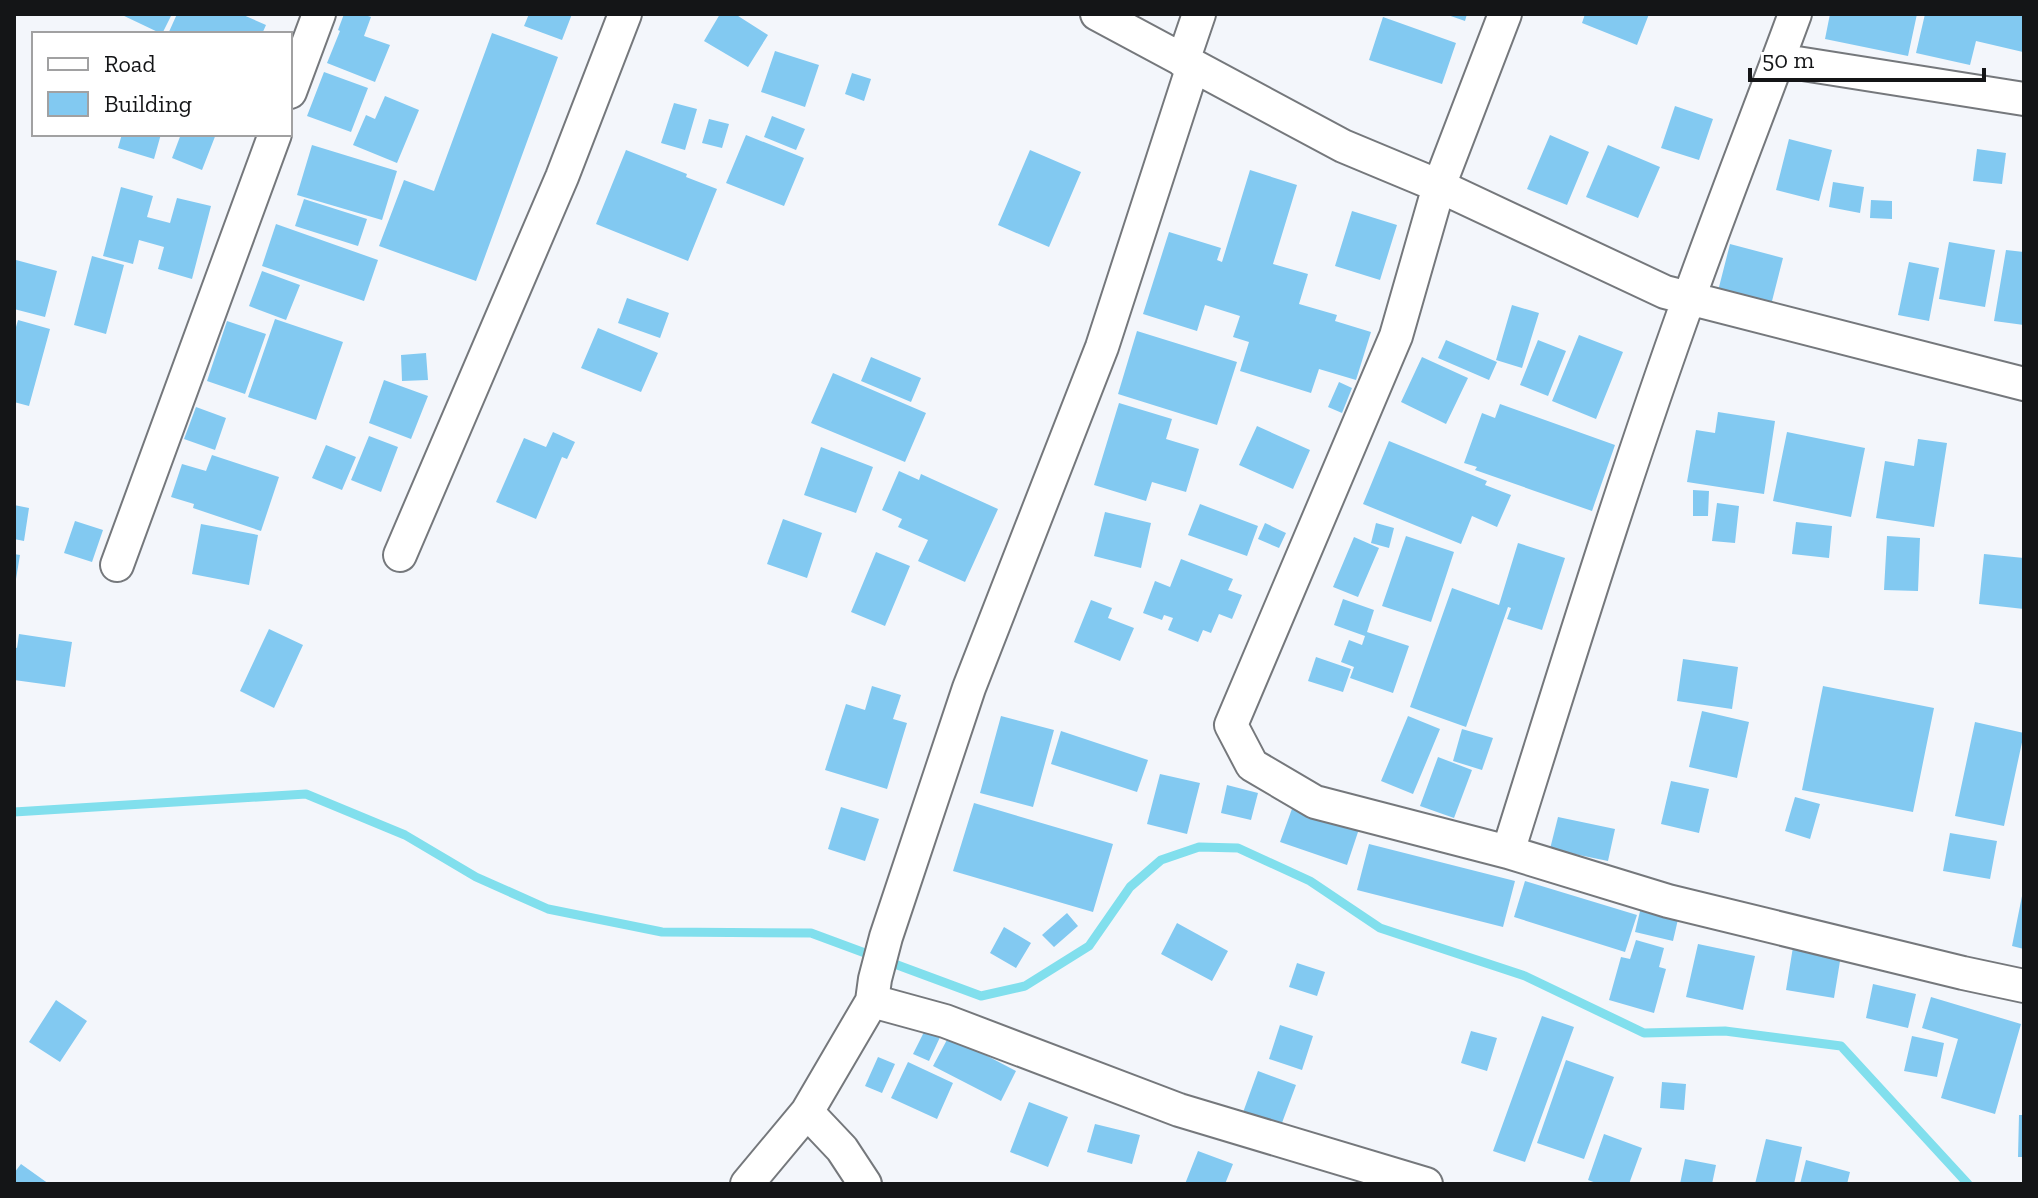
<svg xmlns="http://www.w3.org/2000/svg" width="2038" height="1198" viewBox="0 0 2038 1198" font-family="'Zilla Slab',serif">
<rect width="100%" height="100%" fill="#f3f6fb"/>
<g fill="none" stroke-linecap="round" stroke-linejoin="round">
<!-- stream -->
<path stroke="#81dfed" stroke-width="9" d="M 14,812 L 306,794 L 405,835 L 476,877 L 548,909 L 662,932 L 811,933 L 981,996 L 1025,986 L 1089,946 L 1130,887 L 1161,860 L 1199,847 L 1238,848 L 1310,881 L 1380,928 L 1525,976 L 1644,1033 L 1725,1031 L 1841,1046 L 1968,1184"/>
</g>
<!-- building -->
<path fill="#82c9f1" d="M 120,14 L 172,14 L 162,34 Z
M 177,14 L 241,14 L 266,25 L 262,34 L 168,34 Z
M 344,14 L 362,14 L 371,17 L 364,36 L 390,45 L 375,82 L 327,63 L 340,31 L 338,30 Z
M 529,14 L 572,14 L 562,40 L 524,26 Z
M 720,14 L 735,14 L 768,35 L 748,67 L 704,41 Z
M 1445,14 L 1467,14 L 1465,21 Z
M 1585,14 L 1649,14 L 1637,45 L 1582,23 Z
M 1830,14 L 1917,14 L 1908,56 L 1825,39 Z
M 1925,14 L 2024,14 L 2023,52 L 1976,41 L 1970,65 L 1916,53 Z
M 1383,17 L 1456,43 L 1442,84 L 1369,60 Z
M 492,33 L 558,57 L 476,281 L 379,246 L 404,180 L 434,191 Z
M 775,51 L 819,65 L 805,107 L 761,92 Z
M 324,72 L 368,88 L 351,132 L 307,116 Z
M 852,73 L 871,79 L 864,101 L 845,94 Z
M 385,96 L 419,110 L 397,163 L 353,145 L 366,115 L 375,119 Z
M 674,103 L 697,109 L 685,150 L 661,143 Z
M 1675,106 L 1713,119 L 1699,160 L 1661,148 Z
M 772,116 L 805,129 L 796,150 L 764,137 Z
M 709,119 L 729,124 L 722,148 L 702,143 Z
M 122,134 L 161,134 L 154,159 L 118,148 Z
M 181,134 L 216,134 L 202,170 L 172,158 Z
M 746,135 L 804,158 L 784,206 L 726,183 Z
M 1550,135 L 1589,152 L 1567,205 L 1527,189 Z
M 1789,139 L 1832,150 L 1819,201 L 1776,190 Z
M 312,145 L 397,171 L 382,220 L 297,195 Z
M 1608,145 L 1660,167 L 1638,218 L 1586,197 Z
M 1977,149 L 2006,153 L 2002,184 L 1973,181 Z
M 626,150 L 687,174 L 686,177 L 717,189 L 688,261 L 596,224 Z
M 1030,150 L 1081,172 L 1049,247 L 998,225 Z
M 1250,170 L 1297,185 L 1273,264 L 1308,274 L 1299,304 L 1337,315 L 1335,321 L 1371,332 L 1356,380 L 1319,369 L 1311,393 L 1240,371 L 1249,342 L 1233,337 L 1240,316 L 1205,305 L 1197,331 L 1143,314 L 1169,232 L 1221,248 L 1217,260 L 1222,262 Z
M 1833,182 L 1864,187 L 1860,213 L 1829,207 Z
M 121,187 L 153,196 L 147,217 L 170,223 L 177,198 L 211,206 L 192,279 L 158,269 L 164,247 L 139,240 L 133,264 L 103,256 Z
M 304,199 L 367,219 L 358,246 L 295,226 Z
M 1871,200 L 1892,201 L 1892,219 L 1870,218 Z
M 1352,211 L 1397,225 L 1380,280 L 1335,266 Z
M 276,224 L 378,260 L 364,301 L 262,266 Z
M 1949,242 L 1995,250 L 1985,307 L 1939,299 Z
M 1730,244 L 1783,258 L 1771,305 L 1718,291 Z
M 2006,250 L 2024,252 L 2024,325 L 1994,321 Z
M 92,256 L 124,265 L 106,334 L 74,325 Z
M 16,260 L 57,271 L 45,317 L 14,309 L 14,267 Z
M 1909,262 L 1939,268 L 1929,321 L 1898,315 Z
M 262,271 L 300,285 L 286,320 L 249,306 Z
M 627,298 L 669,313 L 660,338 L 618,323 Z
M 1512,305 L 1539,313 L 1522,368 L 1496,360 Z
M 275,319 L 343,342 L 316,420 L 248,397 Z
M 18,320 L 50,329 L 29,406 L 14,402 L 14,334 Z
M 227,321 L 266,334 L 245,394 L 207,381 Z
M 598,328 L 658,353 L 641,392 L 581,368 Z
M 1137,331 L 1237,362 L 1217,425 L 1118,394 Z
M 1579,335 L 1623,352 L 1596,419 L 1552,401 Z
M 1446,340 L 1497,362 L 1489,380 L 1438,358 Z
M 1538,340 L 1566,351 L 1548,396 L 1520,385 Z
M 426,353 L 428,380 L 402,381 L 401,355 Z
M 871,357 L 921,378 L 911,402 L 861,381 Z
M 1422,357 L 1468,378 L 1446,424 L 1401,402 Z
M 833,373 L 926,413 L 905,462 L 811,423 Z
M 384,380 L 428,396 L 411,439 L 369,423 Z
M 1339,382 L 1352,388 L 1342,413 L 1328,407 Z
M 1119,403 L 1172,419 L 1166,439 L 1199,449 L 1186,492 L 1152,482 L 1146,501 L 1094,485 Z
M 1500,404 L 1615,445 L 1592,511 L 1475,470 L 1477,467 L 1464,463 L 1482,413 L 1495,418 Z
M 196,407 L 226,418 L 215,450 L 184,439 Z
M 1718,412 L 1775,421 L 1764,494 L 1687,482 L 1696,430 L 1715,433 Z
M 1257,426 L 1310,450 L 1293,489 L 1239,465 Z
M 553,432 L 575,442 L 567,459 L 562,457 L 536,519 L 496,502 L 524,438 L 546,447 Z
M 1787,432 L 1865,448 L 1851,517 L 1773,501 Z
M 369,436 L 398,447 L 381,492 L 351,480 Z
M 1918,439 L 1947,443 L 1934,527 L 1876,518 L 1885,461 L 1914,466 Z
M 1389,441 L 1487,481 L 1485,485 L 1511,495 L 1497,527 L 1472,516 L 1461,544 L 1363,504 Z
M 326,445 L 356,457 L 342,490 L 312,478 Z
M 821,447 L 873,467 L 856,513 L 804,495 Z
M 212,455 L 279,477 L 261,531 L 193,508 L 194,504 L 171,497 L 182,464 L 206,471 Z
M 899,471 L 919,480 L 921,474 L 998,509 L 965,582 L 918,561 L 928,540 L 898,527 L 902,519 L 882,510 Z
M 1693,490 L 1709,491 L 1708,516 L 1693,516 Z
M 1717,503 L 1739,506 L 1735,543 L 1712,541 Z
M 1200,504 L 1258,526 L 1247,556 L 1188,535 Z
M 14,505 L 29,508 L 24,541 L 14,539 Z
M 1105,512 L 1151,523 L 1141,568 L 1094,556 Z
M 783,519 L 822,533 L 807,578 L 767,564 Z
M 75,521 L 103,530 L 92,562 L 64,553 Z
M 1796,522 L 1832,526 L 1829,558 L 1792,554 Z
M 1265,523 L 1286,533 L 1279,548 L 1258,539 Z
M 1376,523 L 1394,528 L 1389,548 L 1371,543 Z
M 201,524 L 258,535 L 249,585 L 192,574 Z
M 1406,536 L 1454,552 L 1431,622 L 1382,606 Z
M 1887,536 L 1920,538 L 1918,591 L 1884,590 Z
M 1354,537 L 1379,548 L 1358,597 L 1333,587 Z
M 1518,543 L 1565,558 L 1542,630 L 1507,619 L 1511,608 L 1508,607 L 1466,727 L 1410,707 L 1452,588 L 1499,605 Z
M 876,552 L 910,566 L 885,626 L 851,612 Z
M 14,554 L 20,555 L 16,579 L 14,579 Z
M 1984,554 L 2024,558 L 2024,609 L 1979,604 Z
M 1181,559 L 1233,579 L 1228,590 L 1242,595 L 1232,619 L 1219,614 L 1211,633 L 1203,630 L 1198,642 L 1168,630 L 1173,618 L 1164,615 L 1162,620 L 1143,613 L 1155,581 L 1170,587 Z
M 1343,599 L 1374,610 L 1367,632 L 1409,646 L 1393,693 L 1350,678 L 1354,667 L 1341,662 L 1349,640 L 1362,645 L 1365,636 L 1334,625 Z
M 1091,600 L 1112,608 L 1108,618 L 1134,628 L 1120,661 L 1074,642 Z
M 269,629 L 303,645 L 274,708 L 240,691 Z
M 19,634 L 72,642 L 65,687 L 14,680 L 14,647 L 17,648 Z
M 1316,657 L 1351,669 L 1343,692 L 1308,681 Z
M 1683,659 L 1738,667 L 1732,709 L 1677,701 Z
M 872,686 L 901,695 L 893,719 L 907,723 L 887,789 L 825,770 L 846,704 L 865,710 Z
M 1823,686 L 1934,708 L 1913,812 L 1802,790 Z
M 1702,711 L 1749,722 L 1737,778 L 1689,767 Z
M 1001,716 L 1054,730 L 1033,807 L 980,793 Z
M 1408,716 L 1440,729 L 1413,794 L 1381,781 Z
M 1975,722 L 2024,733 L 2004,826 L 1955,816 Z
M 1462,729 L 1493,738 L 1482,770 L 1453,761 Z
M 1061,731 L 1148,760 L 1137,792 L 1051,764 Z
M 1438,757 L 1472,770 L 1454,818 L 1420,806 Z
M 1160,774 L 1200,783 L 1187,834 L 1147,824 Z
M 1671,781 L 1709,789 L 1699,833 L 1661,824 Z
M 1227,785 L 1258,793 L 1251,820 L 1221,813 Z
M 1795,797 L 1820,804 L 1810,839 L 1785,831 Z
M 974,803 L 1113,844 L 1093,912 L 953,871 Z
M 1293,806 L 1359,829 L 1347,865 L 1280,842 Z
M 841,807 L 879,819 L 865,861 L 828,849 Z
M 1558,817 L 1615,829 L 1608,861 L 1550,849 Z
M 1950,833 L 1997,841 L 1990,879 L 1943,871 Z
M 1369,844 L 1515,881 L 1503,927 L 1357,890 Z
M 1525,881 L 1637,915 L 1625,952 L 1514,917 Z
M 2023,891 L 2024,891 L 2024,949 L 2012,946 Z
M 1641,907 L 1679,915 L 1673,941 L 1635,932 Z
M 1067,913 L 1078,926 L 1054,947 L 1042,935 Z
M 1177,923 L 1228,951 L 1212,981 L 1161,954 Z
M 1004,927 L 1031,943 L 1016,968 L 990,953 Z
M 1636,940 L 1664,948 L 1659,967 L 1666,969 L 1654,1013 L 1609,1000 L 1621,957 L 1630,959 Z
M 1698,944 L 1755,956 L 1743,1010 L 1686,997 Z
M 1793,947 L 1841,955 L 1834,998 L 1786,990 Z
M 1297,963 L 1325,972 L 1317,996 L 1289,987 Z
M 1873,984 L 1916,994 L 1908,1028 L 1866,1018 Z
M 1931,997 L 2021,1024 L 1995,1114 L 1941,1098 L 1958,1039 L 1922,1028 Z
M 56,1000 L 87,1021 L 60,1062 L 29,1042 Z
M 1542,1016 L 1574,1027 L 1525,1162 L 1493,1151 Z
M 1280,1025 L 1313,1036 L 1302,1070 L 1269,1059 Z
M 926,1028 L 941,1035 L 929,1061 L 913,1054 Z
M 1471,1031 L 1497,1038 L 1487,1071 L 1461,1063 Z
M 949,1036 L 1016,1071 L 1001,1101 L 933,1066 Z
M 1912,1036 L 1944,1043 L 1937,1077 L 1904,1071 Z
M 878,1057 L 895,1064 L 882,1093 L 865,1086 Z
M 1566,1060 L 1614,1077 L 1584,1159 L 1537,1143 Z
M 908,1062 L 953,1083 L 937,1119 L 891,1098 Z
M 1258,1071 L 1296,1085 L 1279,1131 L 1241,1118 Z
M 1662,1082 L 1686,1084 L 1684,1110 L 1660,1108 Z
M 1029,1102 L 1068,1117 L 1048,1167 L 1010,1152 Z
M 2019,1115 L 2024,1115 L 2024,1157 L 2018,1157 Z
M 1095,1124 L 1140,1135 L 1132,1164 L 1087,1152 Z
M 1604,1134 L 1642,1148 L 1629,1184 L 1599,1184 L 1588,1180 Z
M 1766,1139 L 1802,1147 L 1794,1184 L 1755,1184 Z
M 1198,1151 L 1233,1164 L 1225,1184 L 1185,1184 Z
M 1685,1159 L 1716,1165 L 1712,1184 L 1680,1184 Z
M 1806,1160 L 1850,1172 L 1847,1184 L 1800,1184 Z
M 21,1164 L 49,1184 L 14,1184 L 14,1173 Z"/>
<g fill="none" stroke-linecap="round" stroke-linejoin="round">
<defs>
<path id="minor" d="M 1097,14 L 1343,146 L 1439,186 L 1665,292 L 2024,384
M 1505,14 L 1439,186 L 1396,336 L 1231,725 L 1252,765 L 1315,802 L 1508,852 L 1668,901 L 1963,973 L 2024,986
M 1778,60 L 2024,99
M 1183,61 L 1199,14
M 290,92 L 319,14
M 400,555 L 562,177 L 625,14
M 117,565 L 275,134
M 1508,852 C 1566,667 1623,481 1689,298 C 1723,203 1760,109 1795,14
M 872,1001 L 945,1021 L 1179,1110 L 1426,1184
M 807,1112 L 842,1149 L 865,1184
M 747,1184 L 807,1112 L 872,1001 L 875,979 L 886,937 L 969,688 L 1102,347 L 1193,66"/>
</defs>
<!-- minor casing -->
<use href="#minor" stroke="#75787c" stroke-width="36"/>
<!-- minor -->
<use href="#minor" stroke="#fff" stroke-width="32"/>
</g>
<!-- border -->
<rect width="2038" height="1198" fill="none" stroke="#141517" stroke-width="32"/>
<!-- legend -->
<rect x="32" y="32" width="260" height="104" fill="#ffffff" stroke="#a1a1a2" stroke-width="2"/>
<rect x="48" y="58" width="40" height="12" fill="#ffffff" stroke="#a1a1a2" stroke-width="2"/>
<text x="104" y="72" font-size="24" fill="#141517">Road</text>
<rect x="48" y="92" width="40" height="24" fill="#82c9f1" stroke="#a1a1a2" stroke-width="2"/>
<text x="104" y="112" font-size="24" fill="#141517">Building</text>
<!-- scale -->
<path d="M1750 68v12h234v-12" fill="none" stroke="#141517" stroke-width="4"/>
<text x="1762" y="68" font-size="24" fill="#141517" stroke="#ffffff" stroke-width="6" paint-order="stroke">50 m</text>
</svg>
